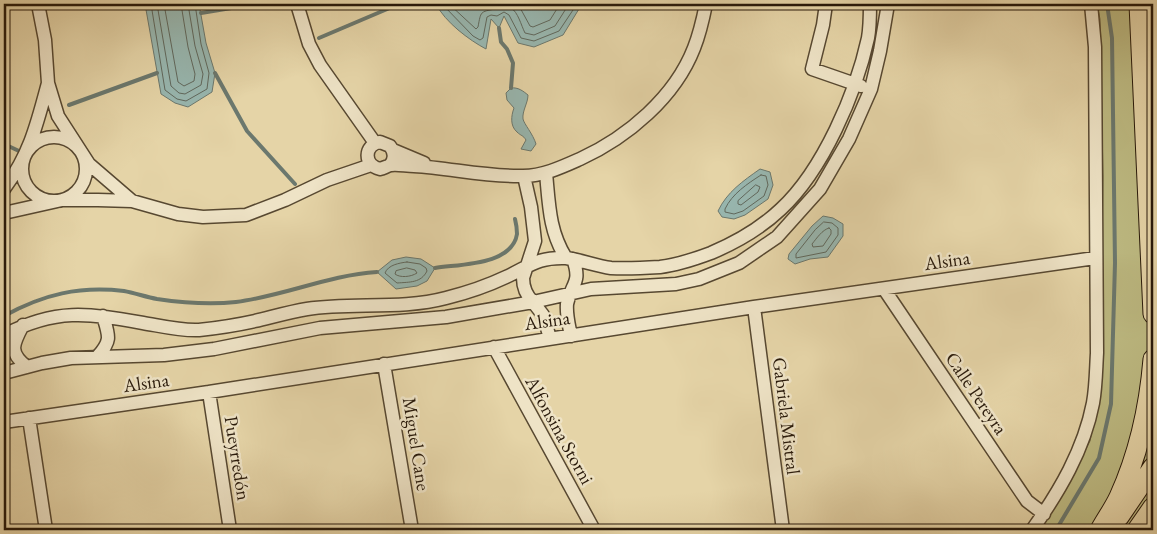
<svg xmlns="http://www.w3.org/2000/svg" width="1157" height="534" viewBox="0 0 1157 534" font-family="'EB Garamond',serif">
<rect width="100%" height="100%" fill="#e5d4a7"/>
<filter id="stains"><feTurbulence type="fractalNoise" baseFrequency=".004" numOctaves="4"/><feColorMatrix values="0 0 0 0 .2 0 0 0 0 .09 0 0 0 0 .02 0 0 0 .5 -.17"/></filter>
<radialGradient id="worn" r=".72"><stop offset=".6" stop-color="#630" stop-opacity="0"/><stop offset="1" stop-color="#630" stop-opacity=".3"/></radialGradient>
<!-- green -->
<path fill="#bdba82" stroke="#726a46" d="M 1097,4 L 1153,4 L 1153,530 L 1039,530 L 1063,494 L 1090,441 L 1100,381 L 1103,177 L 1100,19 Z"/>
<!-- water -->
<path fill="#98b7b0" stroke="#6b786e" d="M 145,4 L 199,4 L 206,43 L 215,73 L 212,92 L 188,107 L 175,103 L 161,94 Z
M 436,4 L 582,4 L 563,35 L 534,47 L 518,43 L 504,16 L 499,28 L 491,19 L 486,49 C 469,40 445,22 436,4 Z
M 511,88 C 518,87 523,91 528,95 C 528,103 522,111 523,119 C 524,124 533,134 536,144 L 531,151 L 521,149 L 526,140 C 523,135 521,136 517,132 C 510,126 511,116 514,108 L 507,100 L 506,93 Z
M 760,169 L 770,172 L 773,185 L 768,199 L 745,215 L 734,219 L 722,217 L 718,211 C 727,192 743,181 760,169 Z
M 823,216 L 833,218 L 843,224 L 843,236 L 828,257 L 810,259 L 795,264 L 788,259 L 789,254 L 812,226 Z
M 406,257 L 421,259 L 435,268 L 427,281 L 417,286 L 396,289 L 377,272 L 392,260 Z"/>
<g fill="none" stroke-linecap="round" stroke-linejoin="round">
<!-- shore -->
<path stroke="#60685d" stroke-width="1" d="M 151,4 L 165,90 L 177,99 L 186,101 L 207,89 L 209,73 L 201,44 L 195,4
M 157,4 L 171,86 L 179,93 L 185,94 L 201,85 L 203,74 L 195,46 L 188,4
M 164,4 L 178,82 L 184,86 L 194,81 L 195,74 L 188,47 L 181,4
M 442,4 L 473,36 L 480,40 L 483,38 L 487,17 L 491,15 L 497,16 L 504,12 L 509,15 L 521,38 L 534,41 L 559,31 L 577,4
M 449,4 L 476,29 L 478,27 C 481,11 480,12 495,9 C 501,8 504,4 511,8 C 518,12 521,25 525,33 L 534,35 L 555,26 L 569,4
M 518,4 L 530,26 L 533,27 L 550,20 L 560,4
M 761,175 L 766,176 L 768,185 L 764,196 L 743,211 L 734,214 L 725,212 L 725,209 C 732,194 747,184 761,175 Z
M 756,185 L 760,187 L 758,192 L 741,205 L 738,204 L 738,201 Z
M 824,222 L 832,223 L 838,228 L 838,235 L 826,252 L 796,258 L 796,254 L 815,230 Z
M 829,228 L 831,230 L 831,234 L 823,246 L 813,247 L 812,244 C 817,238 822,230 829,228 Z
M 407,262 L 420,264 L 426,268 L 427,271 C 421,283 410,282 397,283 L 385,273 C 388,265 399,263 407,262 Z
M 407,268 L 415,270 L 417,273 C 411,277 400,278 395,274 L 396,271 Z"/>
<!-- stream -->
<path stroke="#6b786e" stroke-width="4" d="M 201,13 L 256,4
M 499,28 L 501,42 L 507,49 L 513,63 L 511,88
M 319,38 L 399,4
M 215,73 L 247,131 L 295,184
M 69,105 L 157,73
M 4,144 L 19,151
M 435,268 C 458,264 512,266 517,234 C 517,230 516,223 515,219
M 4,316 C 44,294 79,286 124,291 C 135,293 146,297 157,299 C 184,303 210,305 236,302 C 284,296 329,275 377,272
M 1056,530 L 1099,458 L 1111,404 L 1115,263 L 1112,38 L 1107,4"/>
<defs>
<path id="minor" d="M 38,4 L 45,40 L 48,83 L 58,116 L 89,164 L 132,201
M 297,4 L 309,44 L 320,65 L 375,143
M 826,4 L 823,25 L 812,69 L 861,86
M22 169a32 32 0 1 1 64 0a32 32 0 1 1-64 0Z
M 393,150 L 424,163
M 390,165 C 395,159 395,153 390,146 L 380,142 C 364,145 363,165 380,169 C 384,168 387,166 391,165 C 398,164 406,166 414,166 C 450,168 486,177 523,176 C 543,176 562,167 580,159 C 628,137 675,97 694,48 C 700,33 703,19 706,4
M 546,173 C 549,204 549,231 566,258 C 581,260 596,266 611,268 C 627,269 644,268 660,267 C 677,265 695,259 711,253 C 737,242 761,228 781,209 C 823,170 856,93 868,38 C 870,27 870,15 870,4
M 524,176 L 531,207 L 535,241 L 523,278 C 523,288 526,295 533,302 L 591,289 L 676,284 L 699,279 L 739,263 L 777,237 L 820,189 L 849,139 L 871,89 L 880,51 L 888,4
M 4,189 C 30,154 37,124 48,83
M 4,213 L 62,200 L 98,200 L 132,201 L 178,214 L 203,217 L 246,215 L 285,200 L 327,180 L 371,165
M 884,289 L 1027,501 L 1044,514
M 754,307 L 783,530
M 23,325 C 13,344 8,352 27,367
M 4,335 C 56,308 87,313 143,323 C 161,326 181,331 199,330 C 217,328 237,325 255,321 C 272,317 289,312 307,309 C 352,302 401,310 446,298 C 466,293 487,286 506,277 C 530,266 537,257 566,258
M 571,336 C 569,325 566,315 567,304 C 571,283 582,284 573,259
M 494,347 L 594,530
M 98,356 C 112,340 109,336 103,316
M 384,364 L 412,530
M 4,373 L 42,363 L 71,358 L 164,355 L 214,349 L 320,328 L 446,317 L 533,302 L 543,315 L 550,338
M 209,392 L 230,530
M 29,418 L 46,530
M 4,422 L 209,392 L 754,307 L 1095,258
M 1032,530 C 1059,492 1084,450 1093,403 C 1096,387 1096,369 1097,353 L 1095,47 L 1091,4"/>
<path id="highway" d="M 1139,4 L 1153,314
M 1119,517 L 1153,467
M 1100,530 C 1106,519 1114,508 1119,497 C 1139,453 1149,407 1153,359
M 1137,530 L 1153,507"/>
</defs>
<!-- minor casing -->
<use href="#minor" stroke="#574831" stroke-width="15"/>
<!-- highway casing -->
<use href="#highway" stroke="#28190a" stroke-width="21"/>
<!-- minor -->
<use href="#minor" stroke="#eee3c6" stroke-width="12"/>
<!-- highway -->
<use href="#highway" stroke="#e5d4a7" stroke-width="19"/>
</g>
<g text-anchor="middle" stroke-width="5" stroke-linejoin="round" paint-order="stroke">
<!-- street labels -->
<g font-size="19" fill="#28190a" stroke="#eee3c6">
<text transform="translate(947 260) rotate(-8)" y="7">Alsina</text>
<text transform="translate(547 320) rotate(-8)" y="7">Alsina</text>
<text transform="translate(146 382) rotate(-8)" y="7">Alsina</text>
<text transform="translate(977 393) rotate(56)" y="7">Calle Pereyra</text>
<text transform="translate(787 416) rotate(83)" y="7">Gabriela Mistral</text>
<text transform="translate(560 430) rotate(61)" y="7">Alfonsina Storni</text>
<text transform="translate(417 444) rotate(81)" y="7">Miguel Cane</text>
<text transform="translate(238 458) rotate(81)" y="7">Pueyrredón</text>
</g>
</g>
<!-- margin -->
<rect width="1157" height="534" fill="none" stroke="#e5d4a7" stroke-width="20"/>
<rect x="5" y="5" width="1147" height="524" fill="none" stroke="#28190a" stroke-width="2.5"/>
<rect x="10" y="10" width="1137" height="514" fill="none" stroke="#28190a"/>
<rect width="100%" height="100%" filter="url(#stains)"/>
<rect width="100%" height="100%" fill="url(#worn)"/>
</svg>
